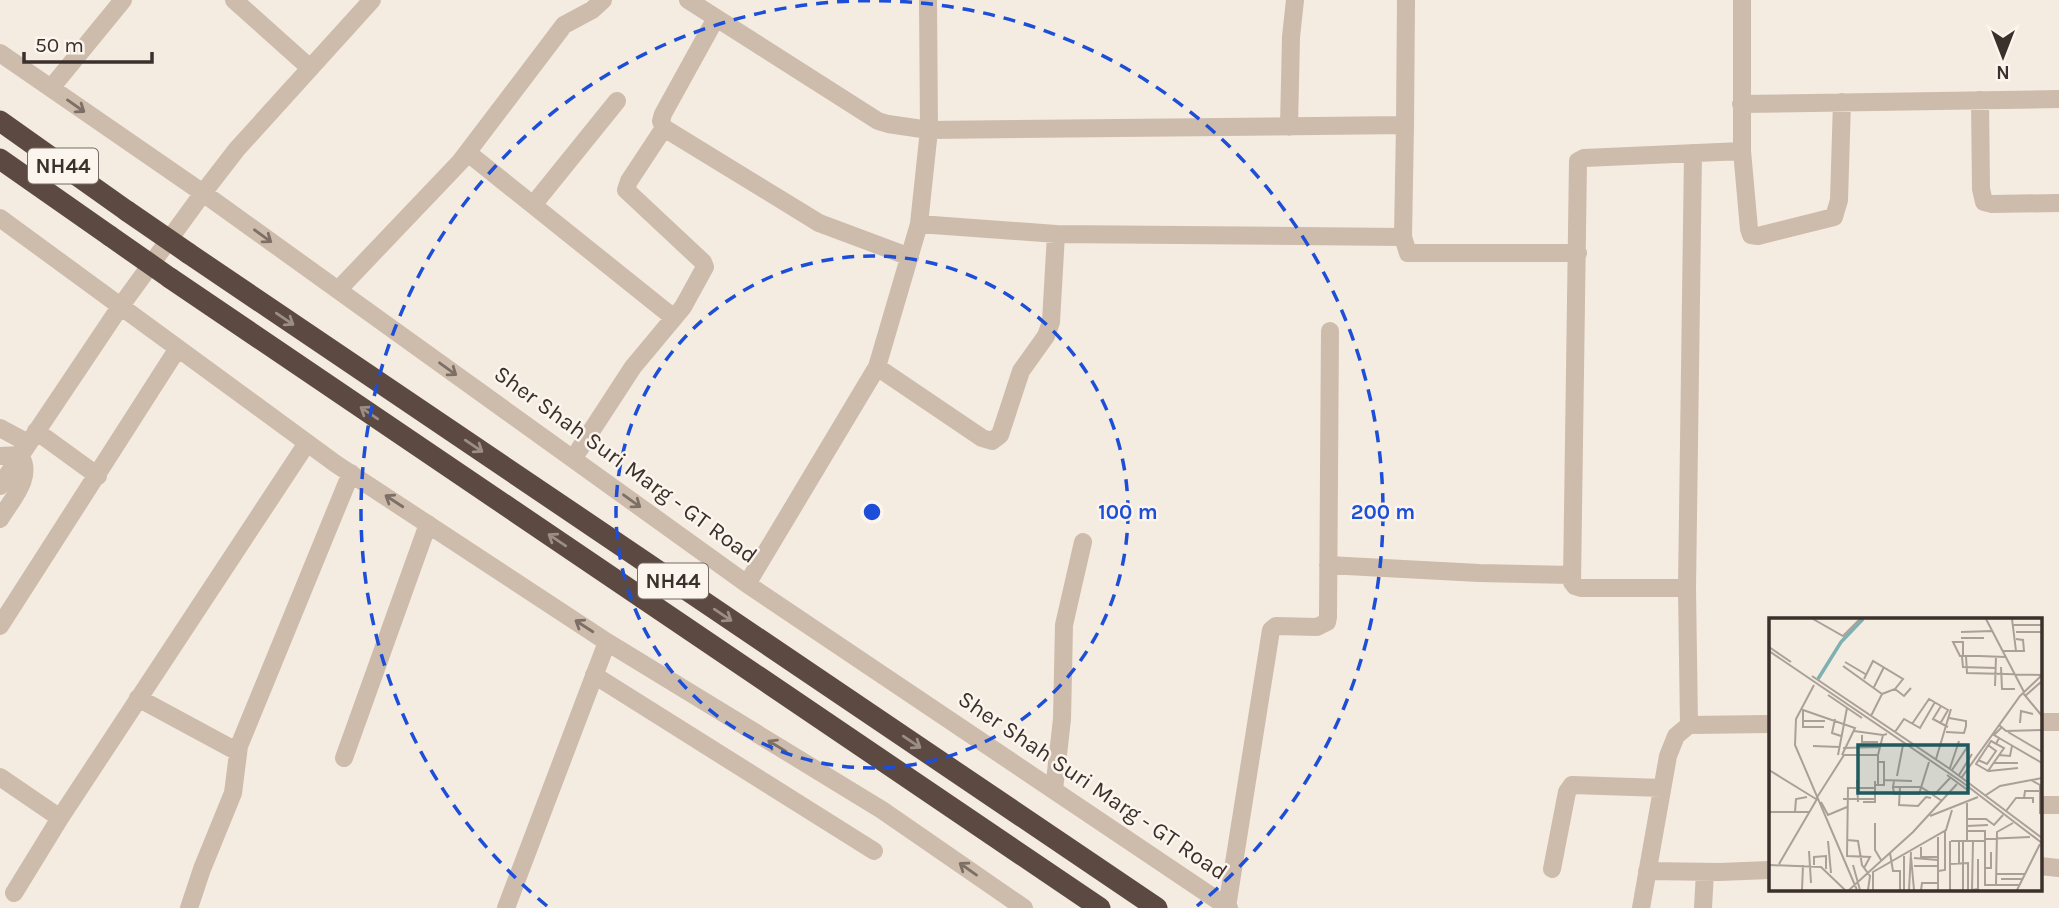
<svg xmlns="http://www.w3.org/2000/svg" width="2059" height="908" viewBox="0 0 2059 908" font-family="Karla,sans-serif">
<rect width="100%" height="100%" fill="#f4ebe1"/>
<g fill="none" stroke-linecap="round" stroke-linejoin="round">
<!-- minor -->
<path stroke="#cdbbac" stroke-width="18" d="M 234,0 L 310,68
M 688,0 L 878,121 L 888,124 L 929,130 L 1405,125 L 1403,237 L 1408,253 L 1578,253
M 1742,0 L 1742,151 L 1749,229 L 1751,235 L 1758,236 L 1834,217 L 1839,200 L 1842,102
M 716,18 L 663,114 L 661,121 L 664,128 L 819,223 L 910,257
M 0,53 L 203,193 L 747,584 L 1229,908
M 51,88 L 123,0
M 1980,100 L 1981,189 L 1984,202 L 1992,204 L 2059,203
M 1741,104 L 2059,99
M 1405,125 L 1406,0
M 1289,127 L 1291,37 L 1295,0
M 468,153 L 674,318
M 533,205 L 617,101
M 0,218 L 336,464 L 607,642 L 882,810 L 1024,908
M 1056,234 L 1403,237
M 338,290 L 460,162 L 564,25 L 592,10 L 603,0
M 877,367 L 982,438 L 992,441 L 1000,435 L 1021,371 L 1046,336 L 1051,322 L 1056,234 L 919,224
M 0,428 L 28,443
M 36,431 L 98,476
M 0,456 L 20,455 C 34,477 12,499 0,519
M 573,459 L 633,367 L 683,307 L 705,267 L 703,262 L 626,190 L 629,181 L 664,128
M 0,486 L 120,307 L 203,193 L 237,149 L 372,0
M 1328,565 L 1479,573 L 1572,575
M 747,584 L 877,367 L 919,224 L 929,130 L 928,0
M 1687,588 L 1581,588 L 1575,586 L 1572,582 L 1578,161 L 1584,158 L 1742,151
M 0,626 L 178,348
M 594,675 L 874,851
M 138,698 L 238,752
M 2040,722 L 2059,722
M 1689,725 L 1687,588 L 1693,153
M 344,758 L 428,524
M 0,777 L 60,818
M 1054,790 L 1062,719 L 1064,625 L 1083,542
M 2040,805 L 2059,805
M 2040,866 L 2059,868
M 1552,869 L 1567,792 L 1572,785 L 1662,788
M 1647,871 L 1719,872 L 1770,870
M 14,893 L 60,818 L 307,443
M 1227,907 L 1271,630 L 1276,626 L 1317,627 L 1327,622 L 1328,617 L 1330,331
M 189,908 L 202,869 L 233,793 L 239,746 L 351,473
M 506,908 L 607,642
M 1641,908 L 1668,756 L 1676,736 L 1689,725 L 1770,724
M 1703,908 L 1705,872"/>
<!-- highway -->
<path stroke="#5c4a42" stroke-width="21" d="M 0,121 L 127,211
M 0,159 L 110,236
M 188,253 L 1157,908
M 170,278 L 1100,908"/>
<!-- highway-bridge -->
<path stroke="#5c4a42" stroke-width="21" d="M 127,211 L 188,253
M 110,236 L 170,278"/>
</g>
<!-- one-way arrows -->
<defs><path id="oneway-shaft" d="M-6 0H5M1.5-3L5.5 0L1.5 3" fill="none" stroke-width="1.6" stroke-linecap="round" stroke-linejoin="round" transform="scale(1.75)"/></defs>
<g stroke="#7d6f65">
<use href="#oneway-shaft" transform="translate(76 106) rotate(35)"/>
<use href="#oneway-shaft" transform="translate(263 236) rotate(36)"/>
<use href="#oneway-shaft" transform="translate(448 369) rotate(36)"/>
<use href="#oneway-shaft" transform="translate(394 501) rotate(-147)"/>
<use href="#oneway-shaft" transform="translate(632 501) rotate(36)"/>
<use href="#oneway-shaft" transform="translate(584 626) rotate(-147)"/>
<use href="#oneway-shaft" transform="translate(777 746) rotate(-149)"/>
<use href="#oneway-shaft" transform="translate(968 869) rotate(-145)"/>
</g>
<g stroke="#9c8e87">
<use href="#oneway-shaft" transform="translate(285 319) rotate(34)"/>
<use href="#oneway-shaft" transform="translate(369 413) rotate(-146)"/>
<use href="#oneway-shaft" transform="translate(474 446) rotate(34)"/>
<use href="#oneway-shaft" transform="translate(557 540) rotate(-146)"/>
<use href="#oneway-shaft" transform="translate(723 615) rotate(34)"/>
<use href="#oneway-shaft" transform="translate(912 742) rotate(34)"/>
</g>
<!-- distance rings -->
<g fill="none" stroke="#1d4ed8" stroke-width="3.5" stroke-dasharray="12 9">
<circle cx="872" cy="512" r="256"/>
<path d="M547 906A511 511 0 1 1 1197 906"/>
</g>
<g text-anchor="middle" stroke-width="5" stroke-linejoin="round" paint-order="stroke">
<!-- shield labels -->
<g fill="#fbf5ee" stroke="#756b66" stroke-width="2">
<rect x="28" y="148.5" width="70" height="35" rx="5"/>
<rect x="638" y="563.5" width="70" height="35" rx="5"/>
</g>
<g font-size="21" font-weight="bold" fill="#3b302b">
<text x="63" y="173">NH44</text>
<text x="673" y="588">NH44</text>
</g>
<!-- street labels -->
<g font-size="23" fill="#3b302b" stroke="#fbf5ee">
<text transform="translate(626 464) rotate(36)" y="8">Sher Shah Suri Marg - GT Road</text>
<text transform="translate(1093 785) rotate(34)" y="8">Sher Shah Suri Marg - GT Road</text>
</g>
</g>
<!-- overview -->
<g transform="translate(1769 618)">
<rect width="273" height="273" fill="#f4ebe1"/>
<path fill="none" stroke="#7fb0b2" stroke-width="3.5" d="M 49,61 L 72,24 L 94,1"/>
<path fill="none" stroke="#aaa098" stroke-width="2" d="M 44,1 L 74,18 L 91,1M 217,1 L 255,74M 243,1 L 247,33M 244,7 L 273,7M 192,14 L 224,13M 247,14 L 273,14M 192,20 L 215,20M 0,29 L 22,44M 0,33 L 193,164 L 273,225M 234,33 L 255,33 L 254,22 L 247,21M 194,38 L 194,24 L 184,24 L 191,38 L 210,38 L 237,39M 197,38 L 198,55 L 272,57M 193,39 L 194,49 L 227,50M 76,44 L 98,57M 74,48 L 113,76 L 102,98M 232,49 L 233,71 L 246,71M 43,58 L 181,151 L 273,220M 95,61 L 104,43 L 134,61 L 126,71 L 113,76M 45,67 L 27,101 L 26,127 L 88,272M 226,68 L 227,39M 105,69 L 115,49M 126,71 L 135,78 L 142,70M 254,75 L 273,98M 59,77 L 93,100M 256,78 L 272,64M 172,88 L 164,101 L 179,109M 66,101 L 63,115 L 72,118M 34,103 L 34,109 L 55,109M 56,103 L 34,103 L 34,92 L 86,110 L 73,137M 251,105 L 252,93 L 264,96M 143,106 L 160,81 L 179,92 L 171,106M 230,107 L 237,113 L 273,112M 85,113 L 114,117M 126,114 L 135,101 L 151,110 L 166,84M 177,114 L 195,115 L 197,108 L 197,103 L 180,100M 239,114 L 273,134M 93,117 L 93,124 L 109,124M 230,120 L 273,145M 222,123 L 235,130 L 219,153 L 207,146 ZM 227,126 L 230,120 L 225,117 L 232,110M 44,128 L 70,129M 74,130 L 111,129M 69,137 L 78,90M 230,137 L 241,138 L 243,128M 167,141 L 182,91M 209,142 L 218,146 L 227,133 L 219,127M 225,145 L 249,145M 181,150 L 190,123M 0,152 L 47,181 L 75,137 L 109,137 L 114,117 L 118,116M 183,152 L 199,128M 220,153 L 249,150M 178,157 L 200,173M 190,157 L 203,136M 128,158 L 134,127M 193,159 L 251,78 L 273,57M 88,162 L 89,184M 115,162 L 143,163M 262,162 L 271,167 L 271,196M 125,163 L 124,169 L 152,169 L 173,183M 106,167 L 115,167 L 115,144 L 109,144M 109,167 L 109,137M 124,169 L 125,176 L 150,176 L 160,144M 131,169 L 130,187 L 149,188 L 157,179 L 162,180M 165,177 L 181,160M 217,177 L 231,168 L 273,160M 255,180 L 256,173 L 271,173M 74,181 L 106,181M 52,184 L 59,197 L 78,189M 94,184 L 106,184 L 106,163M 237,193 L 247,180 L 264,180 L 264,185M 0,194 L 40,194M 26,194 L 27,181 L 38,179M 161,198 L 209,179M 198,201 L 217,201 L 225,207 L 234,197M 106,205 L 106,232 L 112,242M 198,208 L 219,207M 198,213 L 216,213 L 216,267 L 251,267M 169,219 L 169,272M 216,221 L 261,219M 78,222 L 89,223 L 93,247 L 101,258 L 99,272M 59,223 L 62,255M 182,223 L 216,223M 198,223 L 198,185M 152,229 L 152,239 L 169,239M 40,233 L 42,265M 121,235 L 124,253 L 131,253 L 131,272M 135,238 L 135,272M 142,239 L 145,272M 145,240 L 169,242M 190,245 L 190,223M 10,246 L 48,181M 181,246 L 199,245 L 199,272M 0,247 L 52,249 L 76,272M 45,247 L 45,239 L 57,238 L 57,251M 84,247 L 91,272M 145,248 L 169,248M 95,250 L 101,239 L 78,238 L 79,170 L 106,170M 215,250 L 222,250 L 222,234M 169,253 L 176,252 L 176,213M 227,256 L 256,256M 232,261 L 254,261M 227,266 L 228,214 L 244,205M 33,272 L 34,247M 80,272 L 144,214 L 188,166M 104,272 L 104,254 L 177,212 L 183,192M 140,272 L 142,234M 152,272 L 153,265 L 169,265M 181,272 L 181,223M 194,272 L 194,223M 203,272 L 204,223M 203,272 L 209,271 L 209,241M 248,272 L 271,226"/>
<path fill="#1f5a5e" fill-opacity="0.15" stroke="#1f5a5e" stroke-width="3.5" d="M 89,127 L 199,127 L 199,175 L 89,175 Z"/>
<rect width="273" height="273" fill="none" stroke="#3b302b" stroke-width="3.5"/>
</g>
<circle cx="872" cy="512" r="10" fill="#1d4ed8" stroke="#fbf5ee" stroke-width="3.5"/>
<g font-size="21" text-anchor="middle" font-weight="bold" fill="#1d4ed8" stroke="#fbf5ee" stroke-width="5" stroke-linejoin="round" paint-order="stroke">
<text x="1128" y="519">100 m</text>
<text x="1383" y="519">200 m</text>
</g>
<!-- north arrow -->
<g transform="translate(2003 56) rotate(180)" stroke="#fbf5ee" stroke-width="5" paint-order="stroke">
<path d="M0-5L12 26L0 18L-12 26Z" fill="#3b302b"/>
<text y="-10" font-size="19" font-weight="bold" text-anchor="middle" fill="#3b302b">N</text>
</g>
<!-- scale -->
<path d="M24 52v10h128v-10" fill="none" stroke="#3b302b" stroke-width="3.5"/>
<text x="35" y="52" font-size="21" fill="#3b302b" stroke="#fbf5ee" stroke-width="5" paint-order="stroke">50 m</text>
</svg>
